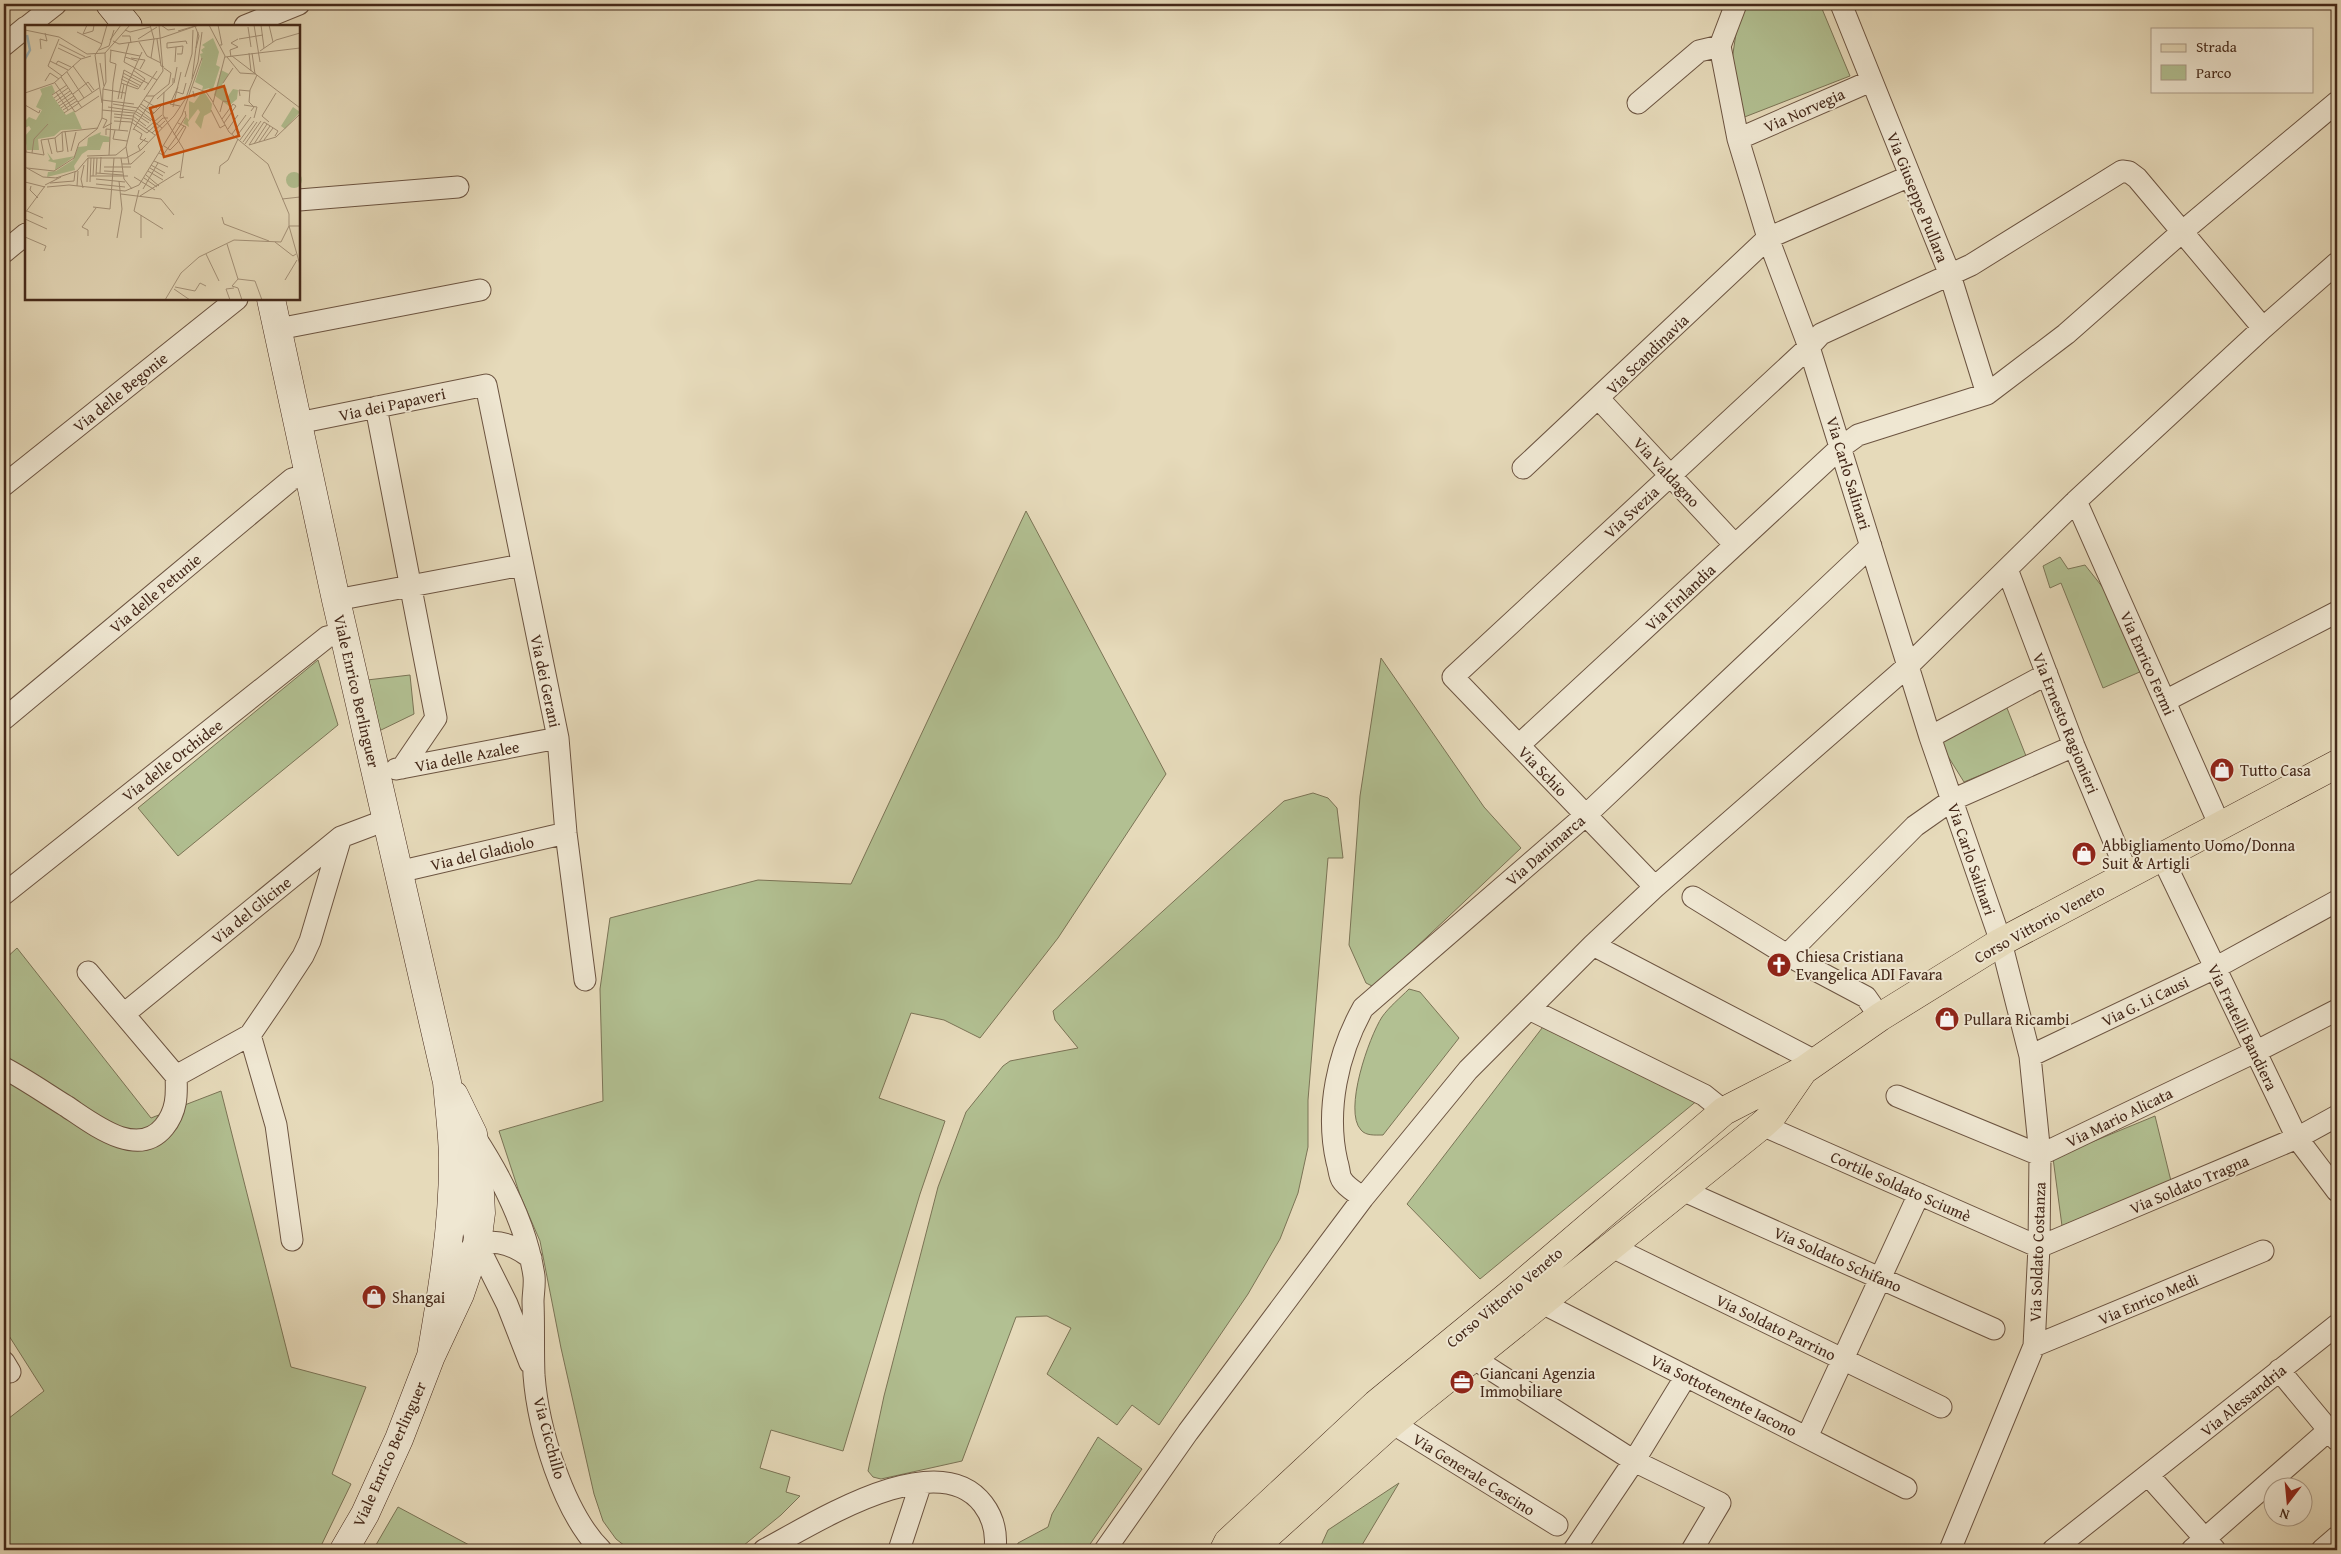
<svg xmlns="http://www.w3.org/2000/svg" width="2341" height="1554" viewBox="0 0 2341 1554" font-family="'Gentium Book Plus',serif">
<rect width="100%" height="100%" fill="#e6daba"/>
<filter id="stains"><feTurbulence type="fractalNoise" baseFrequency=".004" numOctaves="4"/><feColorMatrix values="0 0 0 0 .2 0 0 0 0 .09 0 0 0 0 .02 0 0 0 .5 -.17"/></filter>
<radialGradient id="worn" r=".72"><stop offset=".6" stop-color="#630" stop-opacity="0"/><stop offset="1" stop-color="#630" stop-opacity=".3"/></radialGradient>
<!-- green -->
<path fill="#b2c092" stroke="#7b7456" d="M 1745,4 L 1820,4 L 1850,76 L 1742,118 L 1732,60 L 1738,20 Z
M 1026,511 L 1166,774 L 1058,938 L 980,1038 L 944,1020 L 911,1013 L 879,1098 L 945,1121 L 920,1194 L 843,1451 L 771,1430 L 760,1468 L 790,1477 L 786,1492 L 800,1496 L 781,1515 L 738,1550 L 630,1550 L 616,1539 L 603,1521 L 594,1494 L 561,1348 L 540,1241 L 520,1195 L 499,1131 L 603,1101 L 600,989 L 610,918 L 758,880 L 851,884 Z
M 2060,557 L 2068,569 L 2085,565 L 2104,589 L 2142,671 L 2103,688 L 2061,583 L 2050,588 L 2043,566 Z
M 1381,658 L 1484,807 L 1521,848 L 1374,987 L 1366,983 L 1349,945 L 1360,796 Z
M 318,660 L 338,725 L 178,856 L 138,808 Z
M 410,675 L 414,714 L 379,731 L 367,680 Z
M 2005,703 L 2026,756 L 1964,782 L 1936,737 Z
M 1313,793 L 1328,798 L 1337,808 L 1343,858 L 1328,858 L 1308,1100 L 1308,1147 L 1298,1193 L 1280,1239 L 1248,1294 L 1159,1425 L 1132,1405 L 1117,1425 L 1047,1374 L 1071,1328 L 1047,1316 L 1016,1317 L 962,1461 L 881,1479 L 873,1477 L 868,1471 L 884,1396 L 938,1187 L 966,1112 L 1003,1066 L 1010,1061 L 1078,1048 L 1055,1020 L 1053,1011 L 1284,801 Z
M 17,948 L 151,1118 L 221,1091 L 291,1367 L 366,1387 L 332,1474 L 351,1484 L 319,1550 L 14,1550 L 4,1536 L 4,1422 L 44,1391 L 4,1328 L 4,960 Z
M 1409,989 L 1420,992 L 1459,1038 L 1383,1135 C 1375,1135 1366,1136 1361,1130 C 1343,1111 1369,1037 1382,1017 C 1389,1007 1400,998 1409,989 Z
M 1549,1019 L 1704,1095 L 1480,1279 L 1407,1204 Z
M 2155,1116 L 2171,1181 L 2062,1226 L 2053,1158 Z
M 1098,1437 L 1142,1469 L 1086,1550 L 1016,1550 L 1018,1543 L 1048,1527 L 1052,1514 Z
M 1399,1483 L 1359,1550 L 1319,1550 L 1328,1530 Z
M 398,1507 L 471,1546 L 468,1550 L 373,1550 Z"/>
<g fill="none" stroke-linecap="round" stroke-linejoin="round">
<defs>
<path id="street" d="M 1736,4 L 1720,46 L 1738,139 L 1768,238 L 1809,347 L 1930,737 L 2001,942 L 2030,1056 L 2040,1155 L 2039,1247 L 2034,1346 L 1950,1550
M 1841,4 L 1950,275 L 1987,394
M 28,26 L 56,4
M 245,26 L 299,4
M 4,45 L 26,27
M 1638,103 L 1699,51 L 1720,46
M 1738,139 L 1871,81
M 299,200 L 458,187
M 4,252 L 26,234
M 278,329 L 480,290
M 1599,399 L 1735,545
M 376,407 L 436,718 L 402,768
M 298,423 L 486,385 L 558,738 L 566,833 L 585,980
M 1523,468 L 1768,238 L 1910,176
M 4,485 L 237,299
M 2076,501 L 2220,826
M 2007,569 L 2074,746 L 2128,875
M 336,600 L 522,565
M 2165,701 L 2337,612
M 4,719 L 292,479 L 309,474
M 1930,737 L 2047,674
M 1519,745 L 1840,448 L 1858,435 L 1987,394 L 2066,334 L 2183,231 L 2337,102
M 396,769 L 558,738
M 2162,857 L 2297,1138 L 2337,1191
M 398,872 L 566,833
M 1655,887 L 1453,677 L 1809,347 L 1821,334 L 1971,265 L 2122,171 L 2129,172 L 2137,178 L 2263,328
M 4,894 L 327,637 L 344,633
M 1693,897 L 1787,955 L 1866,997 L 1880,1017
M 1593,945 L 1817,1062
M 1787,955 L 1915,826 L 1952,800 L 2074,746
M 88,972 L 176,1076
M 1529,1009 L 1704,1095 L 1724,1111
M 124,1014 L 341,837 L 386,820
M 250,1035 L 276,1125 L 292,1240
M 2030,1056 L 2215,968 L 2337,901
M 4,1068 C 25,1079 45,1093 66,1106 C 92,1123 137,1160 164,1127 C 177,1111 177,1095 176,1076 L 250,1035 L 278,994 L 303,956 L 310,941 L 341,837
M 1897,1096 L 2040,1155 L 2255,1052 L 2337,1010
M 1762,1125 L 2039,1247
M 475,1137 C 501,1177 527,1227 534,1276 C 535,1285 533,1294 533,1302 C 534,1326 533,1351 534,1375 C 538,1428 563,1512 601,1550
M 457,1178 L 477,1244 L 507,1304 L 530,1363
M 1682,1190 L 1994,1329
M 1363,1198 C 1357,1193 1346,1187 1342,1180 C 1339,1176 1339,1167 1337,1162 C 1325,1110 1338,1053 1363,1008 L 1586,815 L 1871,546
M 1612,1247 L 1941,1407
M 2039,1247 L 2297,1138 L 2337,1116
M 466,1253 C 488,1235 510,1242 531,1258
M 1542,1303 L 1906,1488
M 2034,1346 L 2263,1251
M 1473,1358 L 1634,1461 L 1720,1503 L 1692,1550
M 4,1362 L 10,1372
M 2279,1370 L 2337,1440
M 1392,1423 L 1557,1525
M 1807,1437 L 1919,1194
M 2149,1476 L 2215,1550
M 764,1550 C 812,1525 937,1443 983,1504 C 993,1517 997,1533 995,1550
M 899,1550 L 921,1483
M 1105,1550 L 1188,1432 L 1363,1198 L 1468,1070 L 1593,945 L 1655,887 L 1909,665 L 2076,501 L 2263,328 L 2337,263
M 1574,1550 L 1634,1461 L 1686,1376
M 2053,1550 L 2337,1325
M 2192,1550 L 2329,1430
M 2322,1550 L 2337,1537"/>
<path id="secondary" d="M 110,4 L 128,26
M 271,299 L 336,600 L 447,1082 C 449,1108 453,1135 453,1162 C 453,1227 442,1292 431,1356
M 344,1550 L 365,1514 L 399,1439 L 431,1356 L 460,1294 L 477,1244 L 481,1213 L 479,1175 L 473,1134 L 454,1095"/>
<path id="primary" d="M 1224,1550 L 1228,1542 L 1376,1404 L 1516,1289 L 1724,1111 L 1804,1070 L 1880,1017 L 2001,942 L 2337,764
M 1251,1550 L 1392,1423 L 1762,1125 L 1772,1116 L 1803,1071"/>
</defs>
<!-- street casing -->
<use href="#street" stroke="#6c5441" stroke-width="23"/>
<!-- secondary casing -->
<use href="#secondary" stroke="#442819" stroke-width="29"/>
<!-- primary casing -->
<use href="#primary" stroke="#442819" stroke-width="29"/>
<!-- street -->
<use href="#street" stroke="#efe7d2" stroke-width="21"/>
<!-- secondary -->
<use href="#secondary" stroke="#efe7d2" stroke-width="28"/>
<!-- primary -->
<use href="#primary" stroke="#e6daba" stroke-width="28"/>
</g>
<!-- icons -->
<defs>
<symbol id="shop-disc" viewBox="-11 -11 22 22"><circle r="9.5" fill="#8f2418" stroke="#efe7d2"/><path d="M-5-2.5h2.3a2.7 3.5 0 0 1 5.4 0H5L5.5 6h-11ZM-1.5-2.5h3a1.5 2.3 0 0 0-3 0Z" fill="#fff"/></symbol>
<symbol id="church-disc" viewBox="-11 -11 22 22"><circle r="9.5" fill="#8f2418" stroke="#efe7d2"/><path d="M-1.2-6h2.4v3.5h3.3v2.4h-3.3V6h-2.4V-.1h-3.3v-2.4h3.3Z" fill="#fff"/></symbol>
<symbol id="office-disc" viewBox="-11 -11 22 22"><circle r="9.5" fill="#8f2418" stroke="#efe7d2"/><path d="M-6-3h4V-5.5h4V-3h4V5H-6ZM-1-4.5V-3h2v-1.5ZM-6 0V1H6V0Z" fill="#fff"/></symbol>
</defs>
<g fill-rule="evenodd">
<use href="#shop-disc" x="2208" y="756" width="28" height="28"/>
<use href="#shop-disc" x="2070" y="840" width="28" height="28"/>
<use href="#church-disc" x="1765" y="951" width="28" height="28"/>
<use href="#shop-disc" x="1933" y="1005" width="28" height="28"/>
<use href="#shop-disc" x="360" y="1283" width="28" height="28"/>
<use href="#office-disc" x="1448" y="1368" width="28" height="28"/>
</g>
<g text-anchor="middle" stroke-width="4" stroke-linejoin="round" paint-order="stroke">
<!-- street labels -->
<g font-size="16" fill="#442819" stroke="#efe7d2">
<text transform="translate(1804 110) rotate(-24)" y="6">Via Norvegia</text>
<text transform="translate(1918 197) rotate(68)" y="6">Via Giuseppe Pullara</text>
<text transform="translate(1647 354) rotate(-44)" y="6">Via Scandinavia</text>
<text transform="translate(120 392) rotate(-39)" y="6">Via delle Begonie</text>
<text transform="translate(392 404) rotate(-12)" y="6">Via dei Papaveri</text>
<text transform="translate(1667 472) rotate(47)" y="6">Via Valdagno</text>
<text transform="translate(1849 473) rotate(73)" y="6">Via Carlo Salinari</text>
<text transform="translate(1631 512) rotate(-43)" y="6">Via Svezia</text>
<text transform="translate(155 593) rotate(-40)" y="6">Via delle Petunie</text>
<text transform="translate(1680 597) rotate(-43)" y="6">Via Finlandia</text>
<text transform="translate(2148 663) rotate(66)" y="6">Via Enrico Fermi</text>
<text transform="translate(546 681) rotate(78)" y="6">Via dei Gerani</text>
<text transform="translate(357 691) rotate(77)" y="6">Viale Enrico Berlinguer</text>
<text transform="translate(2066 723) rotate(68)" y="6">Via Ernesto Ragionieri</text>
<text transform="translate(467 756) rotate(-11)" y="6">Via delle Azalee</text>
<text transform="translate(172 760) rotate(-38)" y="6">Via delle Orchidee</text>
<text transform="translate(1543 771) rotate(46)" y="6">Via Schio</text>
<text transform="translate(1545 850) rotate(-41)" y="6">Via Danimarca</text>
<text transform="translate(482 853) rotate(-13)" y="6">Via del Gladiolo</text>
<text transform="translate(1972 859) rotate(71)" y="6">Via Carlo Salinari</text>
<text transform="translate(251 910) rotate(-39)" y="6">Via del Glicine</text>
<text transform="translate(2039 923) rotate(-29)" y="6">Corso Vittorio Veneto</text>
<text transform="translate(2145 1001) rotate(-26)" y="6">Via G. Li Causi</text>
<text transform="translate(2243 1027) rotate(64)" y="6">Via Fratelli Bandiera</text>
<text transform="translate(2119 1117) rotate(-26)" y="6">Via Mario Alicata</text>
<text transform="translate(2189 1184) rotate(-23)" y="6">Via Soldato Tragna</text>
<text transform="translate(1901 1186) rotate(24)" y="6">Cortile Soldato Sciumè</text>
<text transform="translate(2037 1252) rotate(-88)" y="6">Via Soldato Costanza</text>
<text transform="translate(1838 1259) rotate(24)" y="6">Via Soldato Schifano</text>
<text transform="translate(1504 1297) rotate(-40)" y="6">Corso Vittorio Veneto</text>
<text transform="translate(2148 1299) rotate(-23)" y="6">Via Enrico Medi</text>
<text transform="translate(1776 1327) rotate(26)" y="6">Via Soldato Parrino</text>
<text transform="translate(1724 1395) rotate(27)" y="6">Via Sottotenente Iacono</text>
<text transform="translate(2243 1400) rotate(-39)" y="6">Via Alessandria</text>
<text transform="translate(550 1438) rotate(75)" y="6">Via Cicchillo</text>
<text transform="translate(389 1454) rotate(-66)" y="6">Viale Enrico Berlinguer</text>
<text transform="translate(1474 1474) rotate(32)" y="6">Via Generale Cascino</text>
</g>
<!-- poi labels -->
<g font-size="16" fill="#442819" stroke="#efe7d2" text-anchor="start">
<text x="2240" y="776">Tutto Casa</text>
<text x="2102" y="851">Abbigliamento Uomo/Donna<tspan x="2102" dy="18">Suit &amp; Artigli</tspan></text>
<text x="1796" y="962">Chiesa Cristiana<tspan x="1796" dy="18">Evangelica ADI Favara</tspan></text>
<text x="1964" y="1025">Pullara Ricambi</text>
<text x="392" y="1303">Shangai</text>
<text x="1480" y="1379">Giancani Agenzia<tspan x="1480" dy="18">Immobiliare</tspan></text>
</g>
</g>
<!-- overview -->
<g transform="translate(25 25)">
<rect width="275" height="275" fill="#e6daba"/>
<path d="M 188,13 L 194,27 L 191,40 L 195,42 L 187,67 L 184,63 L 177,65 L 178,61 L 170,57 L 177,36 L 175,29 L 178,28 L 176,25 L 180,22 L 177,20 ZM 196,45 L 204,49 L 197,60 L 202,64 L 200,67 L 203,71 L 208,64 L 213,65 L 212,74 L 204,81 L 189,70 ZM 27,60 L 30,67 L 27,70 L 41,90 L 49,86 L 57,104 L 36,105 L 29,111 L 13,114 L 14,125 L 2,125 L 0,111 L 6,104 L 4,101 L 0,103 L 0,96 L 4,92 L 11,95 L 17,85 L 11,82 L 17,69 L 15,64 ZM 176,68 L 180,68 L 187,79 L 186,87 L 179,91 L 176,104 L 170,97 L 175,87 L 173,84 L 163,97 L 164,102 L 158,98 L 161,92 L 164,95 L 164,76 L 169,78 ZM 268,82 L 275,87 L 260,104 L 256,101 ZM 76,107 L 75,110 L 85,112 L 84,117 L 78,117 L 75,125 L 63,125 L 57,129 L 49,141 L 50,145 L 22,152 L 23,147 L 31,146 L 48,135 L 53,122 L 62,121 L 63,113 ZM 22,127 L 28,135 L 50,131 L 30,145 L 31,138 L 23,136 L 25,134 ZM261 155a8 8 0 1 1 16 0a8 8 0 1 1-16 0Z" fill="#b2c092"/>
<path fill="none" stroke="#9cb7bc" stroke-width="2.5" d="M 0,34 L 5,25 L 2,10"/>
<path fill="none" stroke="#a5937a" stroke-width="1" d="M 62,0 L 58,9 L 68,6 L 69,0M 125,0 L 129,14 L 126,33M 136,0 L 143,5 L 150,4M 193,0 L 197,20 L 195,20M 229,0 L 235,37M 236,0 L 239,23M 244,0 L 248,17M 170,1 L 174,11 L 171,23M 223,2 L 226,22M 0,5 L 34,12 L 62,29 L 80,28M 100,5 L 105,7 L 125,2M 153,6 L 170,1M 52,7 L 77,19M 97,11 L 105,11 L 106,18M 34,14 L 23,41 L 37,51M 113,14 L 132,2M 132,14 L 136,41 L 139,42M 214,14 L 238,10M 85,15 L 96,0M 88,16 L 94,19 L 136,13 L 174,0M 114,17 L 122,31 L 136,38M 104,18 L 100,32 L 112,36M 34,19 L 60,32M 33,23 L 56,34M 16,24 L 15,14 L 22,16 L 20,8M 74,25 L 84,21 L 89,5M 85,25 L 115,31M 86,25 L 85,37 L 91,39 L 88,58M 235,26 L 251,15 L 275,8M 224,28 L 226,46M 227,28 L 230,49M 152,29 L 157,29 L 158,21 L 142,23 L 142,18 L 161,16 L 162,19M 207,31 L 275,83M 100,32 L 99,37 L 132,55M 200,32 L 275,23M 202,32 L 215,48 L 231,49M 206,32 L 205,25 L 213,22 L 206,18 L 213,14M 106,33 L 120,35 L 115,44M 25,36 L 43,45M 150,37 L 151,22M 75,38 L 79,61M 31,39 L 33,36 L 46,42M 48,41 L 67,67M 42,47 L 59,73M 98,48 L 117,58M 97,51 L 116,61M 36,52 L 57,83M 160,52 L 167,29 L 168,5M 96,54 L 113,62M 167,54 L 173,7M 20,56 L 25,48 L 34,54M 30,58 L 50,87 L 74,71M 96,58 L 113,64 L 120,54 L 108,45M 149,58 L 152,42M 198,58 L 208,43M 153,62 L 145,79 L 155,81M 168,62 L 181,67 L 188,77M 78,64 L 100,68M 119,65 L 132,46M 168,66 L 169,72 L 177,67M 31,67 L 43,85M 139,67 L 138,90 L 159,125 L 155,153 L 159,152M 152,67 L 158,69 L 161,58M 0,68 L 29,58 L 56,34 L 66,31M 48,69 L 63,57 L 69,65M 27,70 L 42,60M 121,71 L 129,71 L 144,59 L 146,48 L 139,43M 215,71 L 214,65 L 225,66M 29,73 L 43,63M 93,74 L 99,45 L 124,59M 96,74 L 99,59M 132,74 L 148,59 L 148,53M 77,75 L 109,79M 119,75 L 132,83M 31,76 L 45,66M 53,77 L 74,63M 33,78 L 47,68M 77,78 L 70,30 L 76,21 L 82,0M 88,79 L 113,83M 116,79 L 129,88M 0,80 L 14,88 L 15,85M 219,80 L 232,82 L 229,93M 34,81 L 49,71M 114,81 L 127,90 L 138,79M 83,82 L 110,86 L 126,96M 148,82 L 156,47M 36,83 L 51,73M 112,83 L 137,103M 38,85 L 52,76M 77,85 L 109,88 L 124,98M 186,85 L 195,103 L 200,100M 226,86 L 229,82 L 224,77 L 225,65 L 232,50M 195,87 L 198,76 L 205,77 L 201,67M 39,88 L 54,78M 89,89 L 108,91 L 121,101M 89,92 L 107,94 L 130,110M 77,93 L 82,95 L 78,103 L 87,98M 197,94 L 208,79 L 211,81 L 199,98M 89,96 L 106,97 L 122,108 L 138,93 L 143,93M 244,97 L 237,91 L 251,68M 109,104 L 117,109 L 115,114 L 123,117M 121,104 L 137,90M 203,104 L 213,90M 90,105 L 88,114 L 102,116M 94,105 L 102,60 L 117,27M 108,105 L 129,71M 40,106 L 43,127M 127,108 L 140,96M 207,109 L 221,90M 81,110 L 81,104 L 103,106M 149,110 L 161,91 L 160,86M 211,112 L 226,92M 30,113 L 32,127 L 38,126 L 37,107M 0,114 L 1,127 L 19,130 L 16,115 L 30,113 L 37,107 L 73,103M 23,114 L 27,129M 215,115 L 229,96M 239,115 L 248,103M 218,117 L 232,97M 234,117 L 245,101M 220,119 L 236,96M 229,119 L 242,99M 224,120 L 251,112 L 275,89M 224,120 L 239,97 L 253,106 L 250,111M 139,121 L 145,125 L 153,117 L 161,102 L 153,98M 101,122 L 109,89 L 138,46 L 134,0M 101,122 L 104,139M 115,125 L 113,121 L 121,113M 46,126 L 51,107M 7,128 L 9,114 L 23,99M 134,128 L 138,130 L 159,101M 84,130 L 88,58M 62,131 L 91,130 L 101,122M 96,133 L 99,154 L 107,164M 129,136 L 143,142M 97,139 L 106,139 L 120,126M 126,140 L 140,148M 0,142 L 18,152 L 32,153M 79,142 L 106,142M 2,143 L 29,146 L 49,133 L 54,118 L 72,104 L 77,93 L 78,64 L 81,57 L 80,28 L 105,0M 125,143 L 138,151M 79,146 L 98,147M 123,146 L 138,155M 71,148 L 98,150M 75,148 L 76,132M 194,149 L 195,141 L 203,135 L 213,114M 71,150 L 72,133M 121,150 L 134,161M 65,151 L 103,151M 68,151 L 69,133M 109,152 L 130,165M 31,153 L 52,146 L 63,133 L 101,133 L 116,125 L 149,91 L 161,73 L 173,37 L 177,7M 119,153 L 132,162M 71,154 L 100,157M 0,157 L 20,162M 62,157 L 63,133M 65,157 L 66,133M 25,158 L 49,156 L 50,147M 71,159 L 100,162M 20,160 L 36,152M 6,161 L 5,165 L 13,173M 52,161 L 53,146M 22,162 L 44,160 L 100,166 L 114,160 L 157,90 L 177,33M 58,163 L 56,154 L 59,140M 118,164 L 133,138M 114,165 L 109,186 L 138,204M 96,169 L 136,174 L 149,190M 115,171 L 155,146M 257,174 L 275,172M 68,182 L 85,184 L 89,133M 2,186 L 18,193M 0,188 L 20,161M 197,192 L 199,199 L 244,216M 0,194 L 22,204M 275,201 L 264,201 L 275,240M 63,211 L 63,205 L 57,202 L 71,183M 0,212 L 21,221 L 19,226M 92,213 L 97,184 L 94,156M 116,213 L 116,190M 250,217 L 268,231 L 271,229M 202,219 L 213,254 L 207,261 L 213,263 L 217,275M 181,229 L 194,256M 213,254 L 230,256 L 237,275M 260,255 L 272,235M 150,262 L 170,266 L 175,258 L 181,261M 149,264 L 165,275M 140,275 L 156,248 L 174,232 L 209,215 L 256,217 L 264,201 L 264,189 L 243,139 L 204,107 L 188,78 L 200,31 L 184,0M 205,275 L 201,264 L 209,263"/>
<path fill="#cf520e" fill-opacity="0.15" stroke="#cf520e" stroke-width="2.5" d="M 199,61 L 214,111 L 139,132 L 125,83 Z"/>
<rect width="275" height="275" fill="none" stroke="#442819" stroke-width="2.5"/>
</g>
<!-- margin -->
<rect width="2341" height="1554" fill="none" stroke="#e6daba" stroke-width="20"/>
<rect x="5" y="5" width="2331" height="1544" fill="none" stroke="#442819" stroke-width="2.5"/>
<rect x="10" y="10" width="2321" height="1534" fill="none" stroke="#442819"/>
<!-- legend -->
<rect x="2151" y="28" width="162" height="65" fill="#efe7d2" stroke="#ab9b88"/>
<rect x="2161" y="44" width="25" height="8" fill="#e6daba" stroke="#ab9b88"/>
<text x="2196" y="52" font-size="15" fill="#442819">Strada</text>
<rect x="2161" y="65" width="25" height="15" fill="#b2c092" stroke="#ab9b88"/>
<text x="2196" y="78" font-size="15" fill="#442819">Parco</text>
<!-- north arrow -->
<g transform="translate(2288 1502) rotate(196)"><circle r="24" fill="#efe7d2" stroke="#ab9b88"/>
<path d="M0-4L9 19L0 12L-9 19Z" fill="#8f2418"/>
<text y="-8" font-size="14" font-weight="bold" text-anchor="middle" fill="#442819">N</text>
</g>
<rect width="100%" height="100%" filter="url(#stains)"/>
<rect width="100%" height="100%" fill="url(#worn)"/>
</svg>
